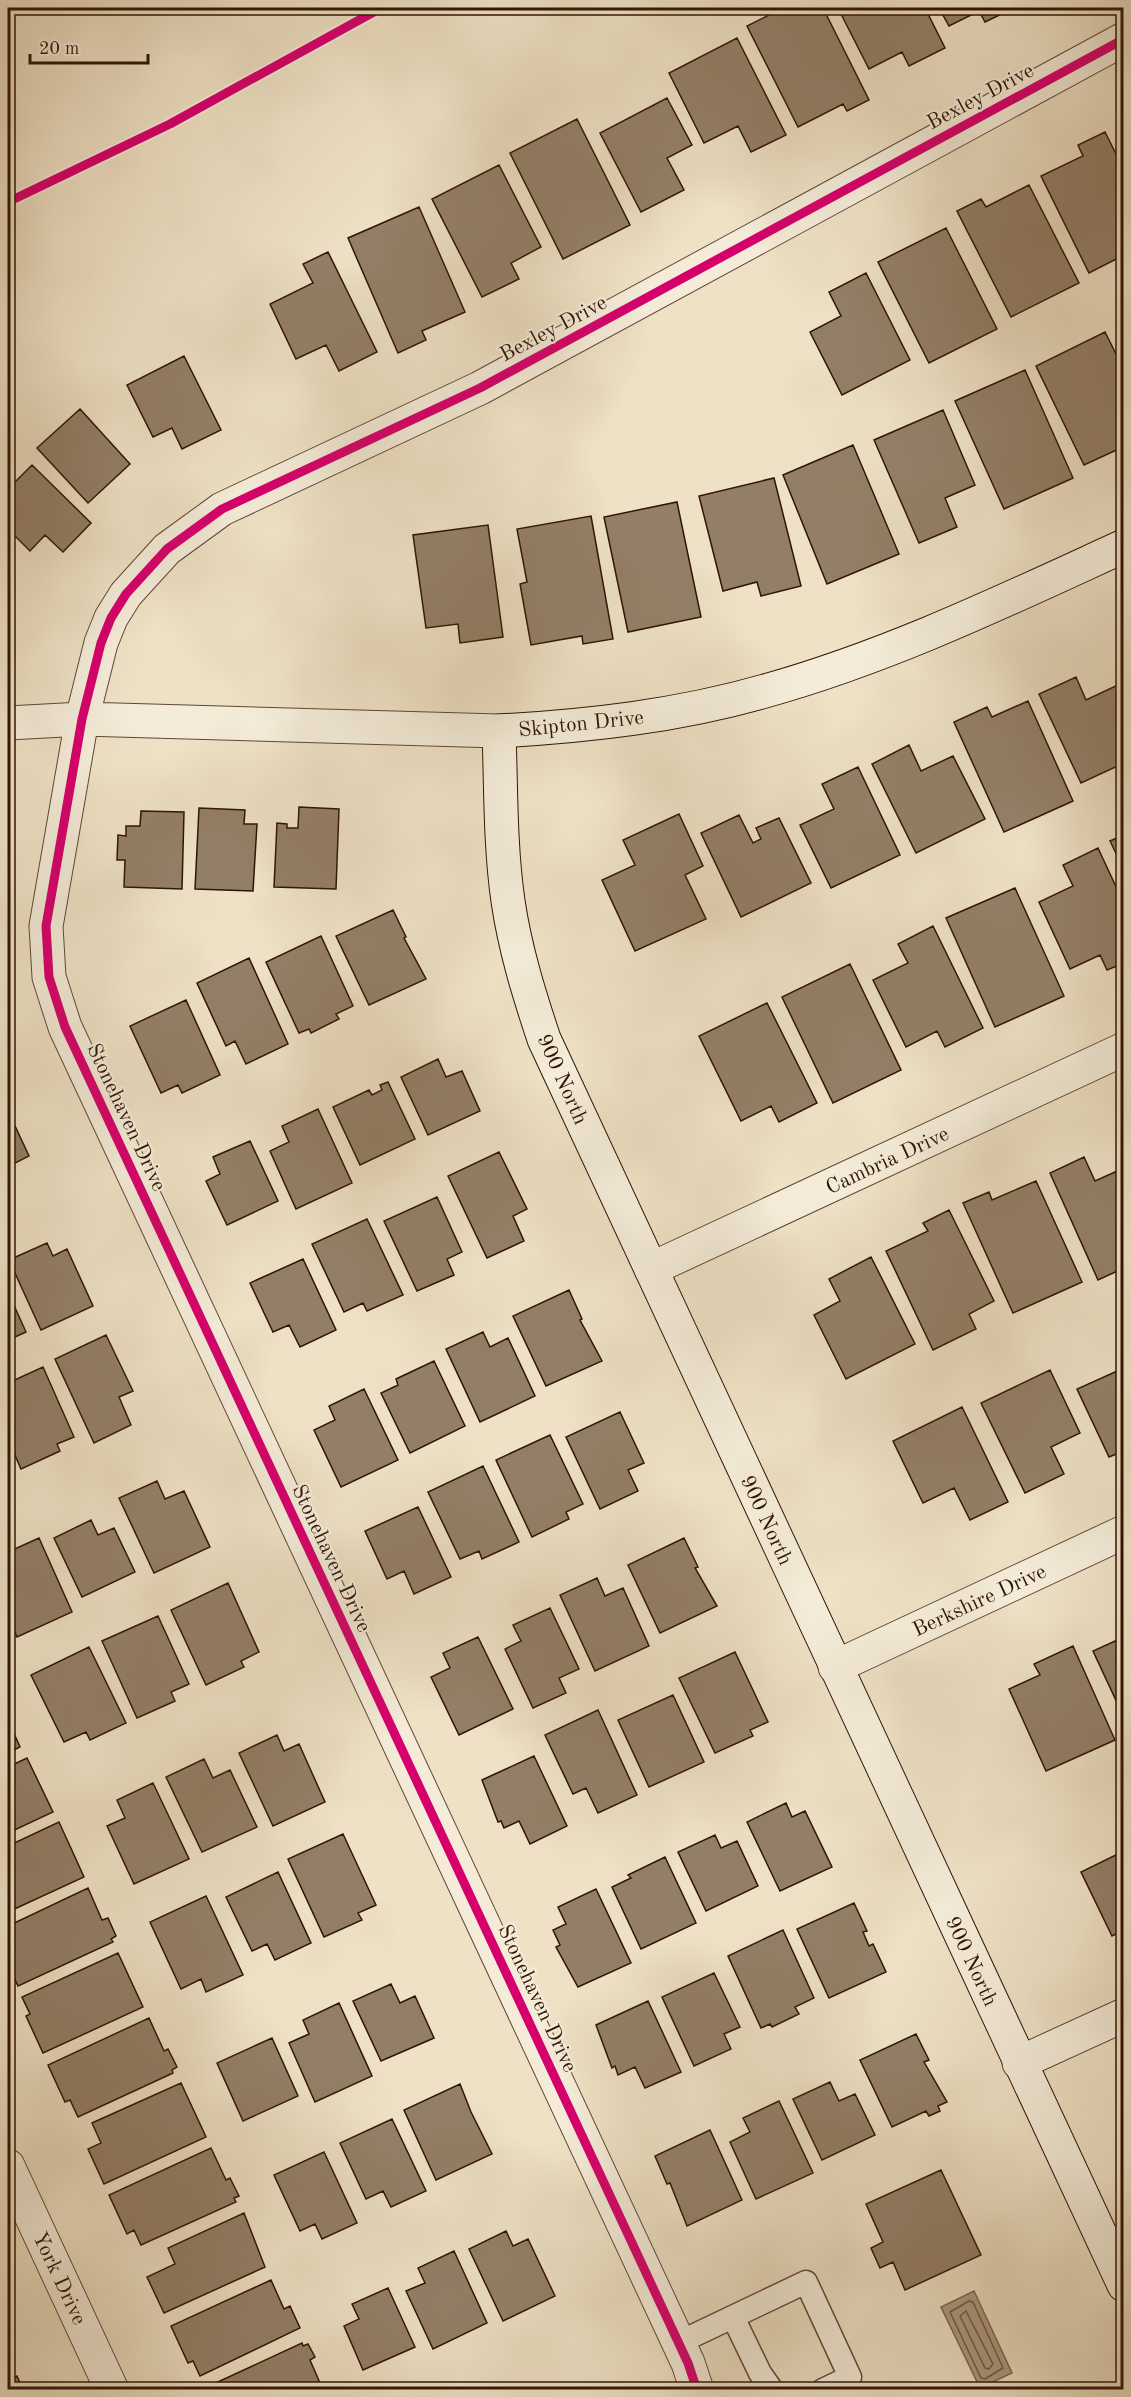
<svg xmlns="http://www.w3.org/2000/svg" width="1131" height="2397" viewBox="0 0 1131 2397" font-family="'Old Standard TT',serif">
<rect width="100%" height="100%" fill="#eee1c5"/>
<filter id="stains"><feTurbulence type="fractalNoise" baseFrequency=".00333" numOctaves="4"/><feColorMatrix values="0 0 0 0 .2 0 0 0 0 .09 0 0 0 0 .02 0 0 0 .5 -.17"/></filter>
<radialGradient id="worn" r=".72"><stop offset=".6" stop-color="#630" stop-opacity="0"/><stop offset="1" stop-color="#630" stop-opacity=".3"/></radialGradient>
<!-- water -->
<path fill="#ad9b83" stroke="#7b6550" stroke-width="1.5" d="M 974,2291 L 1012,2373 L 980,2388 L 941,2307 Z"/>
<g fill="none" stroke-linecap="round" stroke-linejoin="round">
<!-- shore -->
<path stroke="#6e5844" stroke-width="1.5" d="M 969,2301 L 973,2302 L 1003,2368 L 985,2379 L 981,2378 L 950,2312 Z
M 966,2311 L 993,2364 L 989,2369 L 985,2368 L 960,2316 Z"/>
</g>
<!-- building -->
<path fill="#937f68" stroke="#301404" stroke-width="1.5" d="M 783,8 L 823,8 L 869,100 L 847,111 L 843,104 L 798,127 L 747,26 Z
M 838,8 L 925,8 L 945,48 L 909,66 L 902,52 L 869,69 Z
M 939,8 L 1014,8 L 985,22 L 979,11 L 949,26 Z
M 737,38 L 786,135 L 751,152 L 738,126 L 704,143 L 669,73 Z
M 667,98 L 692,145 L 667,158 L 684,190 L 641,212 L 600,133 Z
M 577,119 L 630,225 L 563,259 L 510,153 Z
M 1105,132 L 1124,170 L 1124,255 L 1089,273 L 1041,176 L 1083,156 L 1078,145 Z
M 499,165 L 541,247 L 511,263 L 519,279 L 482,297 L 432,199 Z
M 1029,185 L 1079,283 L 1011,317 L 957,211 L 981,199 L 986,207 Z
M 419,207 L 465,312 L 422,331 L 426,340 L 398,353 L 348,238 Z
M 946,228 L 997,329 L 929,363 L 878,262 Z
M 328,252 L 377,352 L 339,371 L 326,345 L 296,359 L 270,304 L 313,283 L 303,264 Z
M 866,273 L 910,360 L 842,395 L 810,332 L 841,316 L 829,292 Z
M 1105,332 L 1124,370 L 1124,430 L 1117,433 L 1123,447 L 1084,465 L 1036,366 Z
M 184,356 L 221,430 L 182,449 L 172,428 L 153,437 L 127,385 Z
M 1025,370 L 1073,478 L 1004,509 L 955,401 Z
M 80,409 L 130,464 L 88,503 L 37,448 Z
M 943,410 L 975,485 L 945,498 L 957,527 L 919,543 L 874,440 Z
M 853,445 L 899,554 L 827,584 L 783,475 Z
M 32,465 L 91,523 L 63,552 L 45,535 L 30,551 L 8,529 L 8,489 Z
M 774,478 L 801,586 L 761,596 L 757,582 L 723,591 L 699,496 Z
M 677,502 L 701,617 L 628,632 L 604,517 Z
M 591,516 L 613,639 L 583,644 L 582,636 L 531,645 L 520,584 L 527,582 L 517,529 Z
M 488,525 L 503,637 L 460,643 L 458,624 L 426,628 L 413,535 Z
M 1076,677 L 1086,700 L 1120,684 L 1124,691 L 1124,763 L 1081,783 L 1039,694 Z
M 1028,701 L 1073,801 L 1004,832 L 954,722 L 987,707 L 992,717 Z
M 909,745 L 921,771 L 953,756 L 985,819 L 916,853 L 872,764 Z
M 858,767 L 900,855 L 831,888 L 800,825 L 834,809 L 822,784 Z
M 299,807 L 339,809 L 336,889 L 274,887 L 277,823 L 287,824 L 287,828 L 298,828 Z
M 199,808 L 245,810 L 244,824 L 257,824 L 253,891 L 195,889 Z
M 141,811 L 184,812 L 182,889 L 124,887 L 125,860 L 117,860 L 118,835 L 126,836 L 126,826 L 140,826 Z
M 679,814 L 703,866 L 685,875 L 706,919 L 635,951 L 602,880 L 635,865 L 623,840 Z
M 739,815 L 753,843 L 761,839 L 756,828 L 779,818 L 811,883 L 741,917 L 701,833 Z
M 1124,835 L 1124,870 L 1110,841 Z
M 1098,848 L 1124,904 L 1124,963 L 1107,970 L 1100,955 L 1070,969 L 1039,902 L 1073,886 L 1063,865 Z
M 1015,888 L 1064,996 L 995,1027 L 946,918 Z
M 393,910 L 406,937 L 404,938 L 426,979 L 369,1005 L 336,936 Z
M 933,926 L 983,1028 L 945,1047 L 937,1031 L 906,1047 L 873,980 L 908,963 L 898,944 Z
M 321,936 L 353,1006 L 336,1014 L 339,1019 L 311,1033 L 309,1029 L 299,1033 L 266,962 Z
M 249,958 L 288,1044 L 246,1064 L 235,1041 L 226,1046 L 197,983 Z
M 850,964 L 901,1070 L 833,1103 L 782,997 Z
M 186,1000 L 220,1075 L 182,1093 L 178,1085 L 161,1093 L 130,1026 Z
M 767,1003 L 817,1103 L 779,1122 L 771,1106 L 741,1121 L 699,1036 Z
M 438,1059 L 446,1077 L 462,1071 L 480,1111 L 428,1135 L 401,1077 Z
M 388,1082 L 415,1139 L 360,1165 L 333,1107 L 369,1090 L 372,1095 L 382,1090 L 380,1085 Z
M 318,1109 L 352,1183 L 296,1209 L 270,1151 L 289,1142 L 282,1126 Z
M 8,1111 L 29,1156 L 11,1165 L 14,1171 L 8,1173 Z
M 250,1141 L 278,1201 L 227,1225 L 206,1181 L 220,1174 L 213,1157 Z
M 499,1152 L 527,1209 L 513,1216 L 524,1241 L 487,1258 L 448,1176 Z
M 1084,1157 L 1095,1181 L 1124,1168 L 1124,1246 L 1117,1249 L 1124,1268 L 1098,1280 L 1050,1173 Z
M 1036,1181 L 1082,1282 L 1013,1313 L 963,1203 L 989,1192 L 992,1200 Z
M 437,1197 L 462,1252 L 447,1259 L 454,1275 L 417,1291 L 384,1221 Z
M 949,1210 L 994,1301 L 969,1314 L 976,1329 L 933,1350 L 886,1251 L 928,1231 L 923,1223 Z
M 367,1219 L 403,1295 L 367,1311 L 363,1303 L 344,1312 L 312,1244 Z
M 47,1243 L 53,1256 L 67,1249 L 93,1306 L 41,1330 L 9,1260 Z
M 871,1257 L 915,1344 L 846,1379 L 814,1315 L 840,1301 L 829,1279 Z
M 303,1259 L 336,1330 L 300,1347 L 289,1325 L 273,1332 L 250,1283 Z
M 569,1290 L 582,1319 L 580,1320 L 602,1361 L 546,1386 L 513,1316 Z
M 8,1292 L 26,1332 L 8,1340 Z
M 483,1332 L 490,1347 L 508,1338 L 535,1396 L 480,1422 L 446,1349 Z
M 106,1335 L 133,1391 L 119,1397 L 131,1425 L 94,1443 L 55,1359 Z
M 434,1361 L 465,1426 L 410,1453 L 381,1393 L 398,1385 L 396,1379 Z
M 43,1367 L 74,1437 L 57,1444 L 60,1451 L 21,1469 L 8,1439 L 8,1383 Z
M 1124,1368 L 1124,1451 L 1109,1457 L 1077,1389 Z
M 1050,1370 L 1080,1433 L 1051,1447 L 1064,1474 L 1025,1493 L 981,1403 Z
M 364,1389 L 398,1460 L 341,1487 L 314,1430 L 335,1420 L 329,1406 Z
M 962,1407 L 1008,1502 L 970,1520 L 954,1488 L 923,1503 L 893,1441 Z
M 620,1412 L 644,1463 L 628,1470 L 638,1491 L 600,1509 L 566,1437 Z
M 550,1435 L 583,1504 L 566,1512 L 569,1519 L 532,1537 L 496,1460 Z
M 483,1466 L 519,1542 L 482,1559 L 479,1551 L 460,1559 L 428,1492 Z
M 157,1481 L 165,1499 L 184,1491 L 210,1547 L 154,1573 L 119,1498 Z
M 418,1507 L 451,1577 L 414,1594 L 404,1571 L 387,1579 L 365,1531 Z
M 91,1520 L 98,1535 L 114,1528 L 135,1572 L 82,1597 L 54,1538 Z
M 39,1538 L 72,1612 L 17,1637 L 8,1616 L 8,1552 Z
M 684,1538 L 698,1567 L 695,1568 L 717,1606 L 660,1633 L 628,1565 Z
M 597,1578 L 605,1596 L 623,1588 L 649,1646 L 595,1671 L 560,1595 Z
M 228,1583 L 259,1652 L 241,1661 L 244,1667 L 206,1685 L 171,1610 Z
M 550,1608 L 579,1669 L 559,1678 L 566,1693 L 533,1708 L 505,1649 L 521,1641 L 513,1625 Z
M 158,1616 L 189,1684 L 171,1692 L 175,1701 L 137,1718 L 102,1641 Z
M 478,1637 L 513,1709 L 459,1735 L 431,1677 L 450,1668 L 443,1653 Z
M 1124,1637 L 1124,1710 L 1121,1711 L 1093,1651 Z
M 1073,1646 L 1115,1740 L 1046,1771 L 1009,1689 L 1040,1675 L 1034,1664 Z
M 89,1647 L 126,1723 L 90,1740 L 86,1732 L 64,1742 L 31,1675 Z
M 735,1652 L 768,1722 L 750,1730 L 753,1736 L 715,1753 L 679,1678 Z
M 673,1695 L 704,1762 L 649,1787 L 618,1720 Z
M 598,1710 L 637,1795 L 598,1813 L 586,1788 L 573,1794 L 545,1735 Z
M 8,1720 L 20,1747 L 8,1753 Z
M 277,1735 L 284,1751 L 299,1744 L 325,1802 L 273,1826 L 239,1753 Z
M 534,1756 L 567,1826 L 530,1844 L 519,1821 L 504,1828 L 501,1821 L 498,1822 L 482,1780 Z
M 27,1758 L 53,1812 L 8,1833 L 8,1767 Z
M 204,1759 L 213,1778 L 230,1770 L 257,1827 L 202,1852 L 166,1777 Z
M 153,1783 L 189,1859 L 134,1884 L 107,1826 L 125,1818 L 117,1800 Z
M 786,1803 L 792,1817 L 805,1811 L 832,1867 L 780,1891 L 747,1822 Z
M 59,1822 L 84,1877 L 8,1912 L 8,1846 Z
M 343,1834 L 376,1905 L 358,1913 L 362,1920 L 324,1937 L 288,1859 Z
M 715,1835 L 721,1848 L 737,1841 L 758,1886 L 706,1911 L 678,1852 Z
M 1124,1851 L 1124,1930 L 1112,1936 L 1081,1872 Z
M 665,1857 L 696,1923 L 641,1949 L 612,1887 L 631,1878 L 628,1875 Z
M 278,1872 L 311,1943 L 275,1960 L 267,1944 L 252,1951 L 226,1897 Z
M 88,1888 L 102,1920 L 108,1918 L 116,1936 L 111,1939 L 113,1942 L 18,1986 L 10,1969 L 8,1970 L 8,1926 Z
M 596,1889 L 631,1963 L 578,1987 L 556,1947 L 560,1945 L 553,1930 L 566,1924 L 558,1907 Z
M 206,1896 L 243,1975 L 206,1992 L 201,1979 L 181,1989 L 150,1922 Z
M 854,1903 L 867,1931 L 863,1932 L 869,1946 L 873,1944 L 886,1972 L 829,1998 L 797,1929 Z
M 783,1930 L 814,1998 L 795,2007 L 799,2014 L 772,2027 L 770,2024 L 761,2028 L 728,1956 Z
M 118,1953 L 143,2007 L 43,2053 L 26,2016 L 30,2014 L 22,1997 Z
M 714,1973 L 740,2027 L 724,2034 L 731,2049 L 694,2066 L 662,1997 Z
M 391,1984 L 400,2003 L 415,1996 L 434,2038 L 381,2061 L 353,2001 Z
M 648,2001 L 681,2072 L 645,2088 L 635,2067 L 618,2075 L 615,2066 L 612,2068 L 596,2025 Z
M 339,2003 L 372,2076 L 315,2102 L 289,2043 L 309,2034 L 303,2020 Z
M 149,2018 L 164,2051 L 168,2049 L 177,2067 L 172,2070 L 173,2073 L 78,2117 L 70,2100 L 65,2102 L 48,2065 Z
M 916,2034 L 929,2060 L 924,2062 L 947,2102 L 938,2106 L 940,2111 L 929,2116 L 926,2111 L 892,2127 L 860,2060 Z
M 272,2038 L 298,2096 L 243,2121 L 217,2063 Z
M 830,2082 L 839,2101 L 855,2094 L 875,2135 L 822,2160 L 793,2099 Z
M 181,2083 L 206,2137 L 104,2184 L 88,2149 L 101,2143 L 92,2123 Z
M 460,2084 L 471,2112 L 492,2154 L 436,2180 L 404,2110 Z
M 779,2101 L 813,2173 L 756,2199 L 730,2142 L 750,2132 L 743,2118 Z
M 392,2119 L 426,2191 L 391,2207 L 383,2191 L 366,2199 L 340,2143 Z
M 710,2130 L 742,2200 L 687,2226 L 670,2183 L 667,2184 L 655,2156 Z
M 211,2148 L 226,2180 L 230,2178 L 239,2196 L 234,2198 L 236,2202 L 141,2245 L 134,2230 L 127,2234 L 109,2195 Z
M 324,2152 L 357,2223 L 322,2239 L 315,2224 L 300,2231 L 274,2175 Z
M 941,2170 L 981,2255 L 905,2290 L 893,2262 L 880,2268 L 871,2248 L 883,2242 L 866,2204 Z
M 244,2213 L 265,2267 L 164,2313 L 147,2277 L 175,2264 L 168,2248 Z
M 506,2231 L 513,2246 L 528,2239 L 555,2296 L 503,2321 L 469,2249 Z
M 454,2251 L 487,2323 L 433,2349 L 406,2291 L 425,2283 L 418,2268 Z
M 271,2280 L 284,2309 L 290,2306 L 300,2328 L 200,2376 L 193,2361 L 188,2363 L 171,2326 Z
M 388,2288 L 415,2347 L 363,2370 L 344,2326 L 359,2319 L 352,2304 Z
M 302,2343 L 303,2346 L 308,2344 L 315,2357 L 310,2360 L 323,2390 L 208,2390 L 207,2387 Z
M 17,2376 L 23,2390 L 8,2390 L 8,2380 Z"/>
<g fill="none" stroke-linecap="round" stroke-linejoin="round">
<defs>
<path id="lane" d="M 733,2317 L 760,2373 L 772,2390
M 678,2343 L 806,2282 L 850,2377 L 823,2390"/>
<path id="street" d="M 8,723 L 82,719 L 499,731
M 651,1269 L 1124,1049
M 835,1667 L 1124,1532
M 1019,2063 L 1124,2015
M 8,2166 L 112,2390
M 697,2390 L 688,2363 L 65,1027 L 49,977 L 46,926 L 82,719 L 101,643 L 111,618 L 126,594 L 167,549 L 222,509 L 480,388 L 1124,39"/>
<path id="secondary" d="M 1124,546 C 1006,600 890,656 765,691 C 678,716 588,726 499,731 C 501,788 500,845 508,901 C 515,949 529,994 544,1039 L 1124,2285"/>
</defs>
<!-- lane casing -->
<use href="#lane" stroke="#604734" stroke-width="25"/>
<!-- street casing -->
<use href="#street" stroke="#604734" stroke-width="35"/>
<!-- secondary casing -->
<use href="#secondary" stroke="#301404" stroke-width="35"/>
<!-- lane -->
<use href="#lane" stroke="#f4ecd9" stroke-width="22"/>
<!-- street -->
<use href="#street" stroke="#f4ecd9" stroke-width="33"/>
<!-- secondary -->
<use href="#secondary" stroke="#f4ecd9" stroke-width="33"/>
<defs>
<path id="cycleway" d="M 8,202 L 170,124 L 381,8
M 697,2390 L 688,2363 L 65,1027 L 49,977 L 46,926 L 82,719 L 101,643 L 111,618 L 126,594 L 167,549 L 222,509 L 480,388 L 1124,39"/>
</defs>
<!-- cycleway casing -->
<use href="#cycleway" stroke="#f4ecd9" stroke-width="13"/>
<!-- cycleway -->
<use href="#cycleway" stroke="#d6006c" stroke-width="9"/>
</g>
<g text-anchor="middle" stroke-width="4.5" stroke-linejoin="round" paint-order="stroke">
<!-- street labels -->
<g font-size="21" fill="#301404" stroke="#f4ecd9">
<text transform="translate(980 96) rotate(-28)" y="7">Bexley Drive</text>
<text transform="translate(553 328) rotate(-28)" y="7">Bexley Drive</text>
<text transform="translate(581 723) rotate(-6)" y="7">Skipton Drive</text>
<text transform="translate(563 1079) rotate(66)" y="7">900 North</text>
<text transform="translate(127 1117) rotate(65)" y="7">Stonehaven Drive</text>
<text transform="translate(887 1160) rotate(-25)" y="7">Cambria Drive</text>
<text transform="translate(767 1520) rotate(65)" y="7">900 North</text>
<text transform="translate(332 1558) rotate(65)" y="7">Stonehaven Drive</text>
<text transform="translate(979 1600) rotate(-25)" y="7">Berkshire Drive</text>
<text transform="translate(972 1961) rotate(65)" y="7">900 North</text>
<text transform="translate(538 1998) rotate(65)" y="7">Stonehaven Drive</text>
<text transform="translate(60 2278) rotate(65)" y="7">York Drive</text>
</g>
</g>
<!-- margin -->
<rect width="1131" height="2397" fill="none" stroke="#eee1c5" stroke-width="30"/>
<rect x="9" y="9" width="1113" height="2379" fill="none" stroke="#301404" stroke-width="3"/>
<rect x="15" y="15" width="1101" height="2367" fill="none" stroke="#301404" stroke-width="1.5"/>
<!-- scale -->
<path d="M30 54v9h118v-9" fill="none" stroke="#301404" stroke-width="3"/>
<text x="39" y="54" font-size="18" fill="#301404" stroke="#f4ecd9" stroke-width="4.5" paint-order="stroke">20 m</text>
<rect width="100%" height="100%" filter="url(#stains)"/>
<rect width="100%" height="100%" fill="url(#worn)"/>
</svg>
